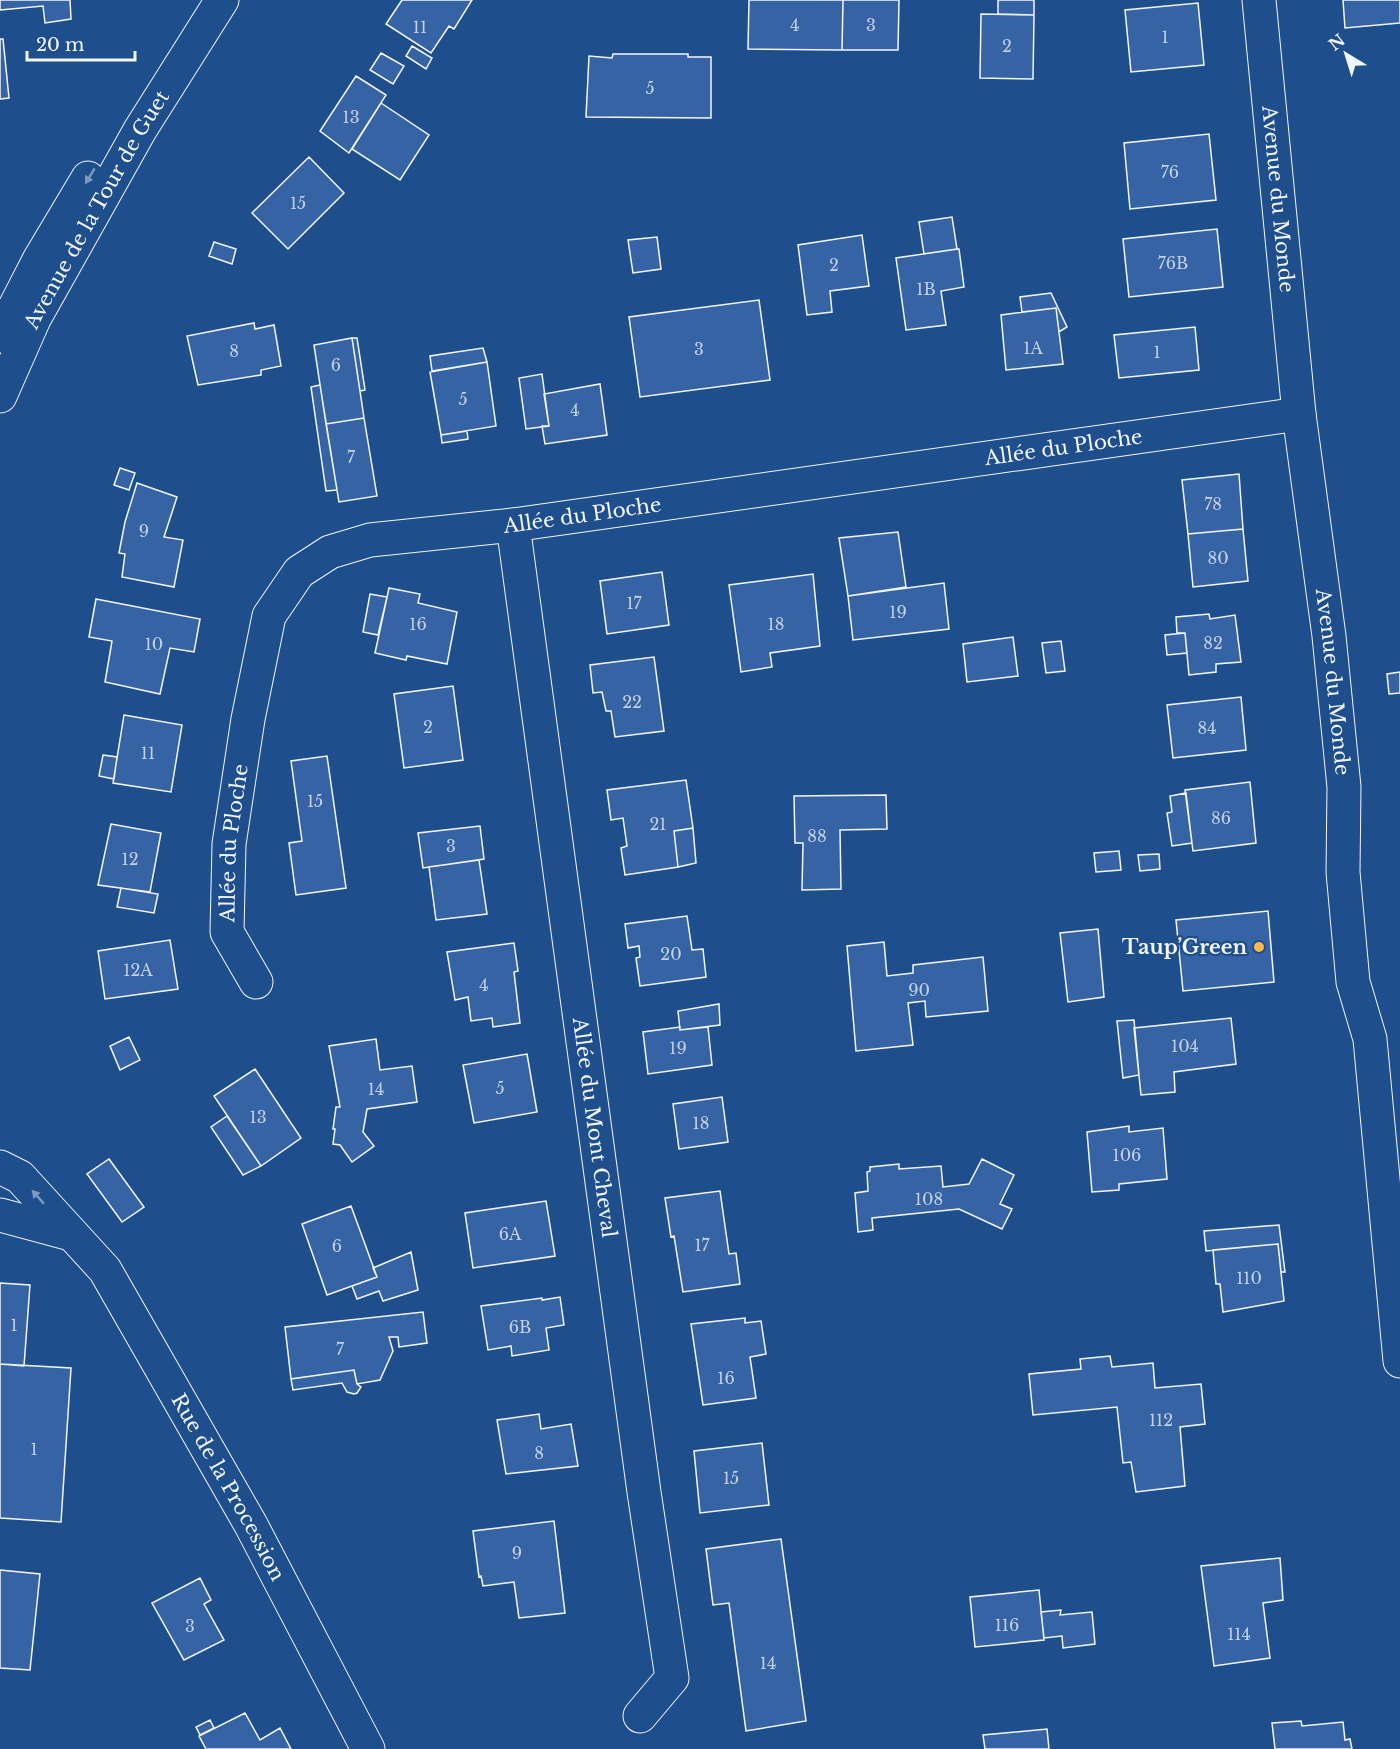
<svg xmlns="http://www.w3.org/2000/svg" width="1400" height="1749" viewBox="0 0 1400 1749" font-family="'Libre Baskerville',serif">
<rect width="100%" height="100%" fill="#1f4e8c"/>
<!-- building -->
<path fill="#3563a3" stroke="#f2f6ff" stroke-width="1.5" d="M 0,0 L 70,0 L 71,19 L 45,23 L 43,6 L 0,10 Z
M 402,0 L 472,0 L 454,29 L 449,26 L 431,53 L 386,24 Z
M 749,0 L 843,0 L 842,50 L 748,49 Z
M 843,0 L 899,0 L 898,50 L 842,50 Z
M 998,0 L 1034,0 L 1034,15 L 998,14 Z
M 1343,0 L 1400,0 L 1400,23 L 1345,28 Z
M 1198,3 L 1204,65 L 1131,72 L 1125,10 Z
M 981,14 L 1034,15 L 1033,79 L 980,78 Z
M 0,39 L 3,39 L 9,98 L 0,99 Z
M 412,46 L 432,58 L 426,69 L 406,56 Z
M 381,53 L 404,66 L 393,84 L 370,70 Z
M 613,54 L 688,54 L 688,57 L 711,57 L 711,118 L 586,117 L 589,56 L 612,58 Z
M 356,76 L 386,95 L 349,153 L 320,131 Z
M 381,103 L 429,135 L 400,180 L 352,149 Z
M 1209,134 L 1216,200 L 1130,209 L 1124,143 Z
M 309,157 L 344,193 L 288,249 L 252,213 Z
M 952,217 L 957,249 L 924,254 L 919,222 Z
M 1217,229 L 1223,287 L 1129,297 L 1123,239 Z
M 862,235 L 869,286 L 830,291 L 832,312 L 807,315 L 798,245 Z
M 657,237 L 661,269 L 633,273 L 628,240 Z
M 214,242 L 236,249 L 232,264 L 209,256 Z
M 957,249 L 959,249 L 964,287 L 941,291 L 946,325 L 906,330 L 896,258 Z
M 1051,293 L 1067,327 L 1059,332 L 1056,308 L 1022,312 L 1020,297 Z
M 759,300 L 770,380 L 640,397 L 629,317 Z
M 1056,308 L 1063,364 L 1006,370 L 1001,315 Z
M 254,323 L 255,329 L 274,325 L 281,366 L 261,370 L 261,375 L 198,385 L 187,336 Z
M 1195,327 L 1199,370 L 1119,378 L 1114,335 Z
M 352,338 L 364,418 L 326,424 L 314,345 Z
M 352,338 L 357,338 L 365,390 L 360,391 Z
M 483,348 L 487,362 L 432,371 L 430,356 Z
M 487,362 L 496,426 L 441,435 L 430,372 Z
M 542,374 L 549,426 L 526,429 L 519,378 Z
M 600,384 L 607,435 L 545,444 L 542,426 L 549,426 L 544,394 Z
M 320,385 L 337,490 L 326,491 L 311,387 Z
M 364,418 L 377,496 L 339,502 L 326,424 Z
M 467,431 L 468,439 L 442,443 L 441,435 Z
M 120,468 L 135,473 L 129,490 L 114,485 Z
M 1239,474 L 1243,529 L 1188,534 L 1182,480 Z
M 137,483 L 177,497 L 164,537 L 183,540 L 174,587 L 122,577 L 125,554 L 119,553 L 125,522 Z
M 1243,529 L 1248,581 L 1193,587 L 1188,534 Z
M 898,532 L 906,587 L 848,596 L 839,538 Z
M 662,572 L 669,625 L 607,634 L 600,581 Z
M 813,574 L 820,646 L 770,653 L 772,667 L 741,672 L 729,585 Z
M 944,583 L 949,629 L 853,640 L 848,596 Z
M 389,588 L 420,594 L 418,603 L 457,612 L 447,664 L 407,656 L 406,660 L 375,653 Z
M 370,594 L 387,597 L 378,635 L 363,632 Z
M 96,599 L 200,619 L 194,652 L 170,648 L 160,694 L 105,682 L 112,641 L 89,637 Z
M 1209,614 L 1210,619 L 1235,615 L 1241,662 L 1216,664 L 1216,672 L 1189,675 L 1185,633 L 1177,633 L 1176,617 Z
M 1185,633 L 1187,653 L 1167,655 L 1165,635 Z
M 1013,637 L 1018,676 L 967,682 L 963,644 Z
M 1061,641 L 1065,671 L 1046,673 L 1042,643 Z
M 654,657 L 664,731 L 615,737 L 611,711 L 606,711 L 602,692 L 593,693 L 590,665 Z
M 1400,672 L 1400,693 L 1389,694 L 1387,674 Z
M 453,686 L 463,760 L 404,768 L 394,694 Z
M 1241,697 L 1246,750 L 1173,758 L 1167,705 Z
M 124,715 L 182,725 L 171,792 L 113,783 Z
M 103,755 L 117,757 L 114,779 L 99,776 Z
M 327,756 L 346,888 L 296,895 L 289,843 L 302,841 L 291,761 Z
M 686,780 L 693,828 L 674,831 L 678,867 L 625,875 L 621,848 L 627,846 L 623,818 L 611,820 L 607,790 Z
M 1250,782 L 1256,843 L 1193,851 L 1185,790 Z
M 1186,793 L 1192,843 L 1172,846 L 1167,813 L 1172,812 L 1170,796 Z
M 886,795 L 887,829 L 840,830 L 841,889 L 802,890 L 803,843 L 795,843 L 794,796 Z
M 111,824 L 161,833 L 150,892 L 98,885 Z
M 480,826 L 484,859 L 423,868 L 418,833 Z
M 693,828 L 696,863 L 678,867 L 674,831 Z
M 1119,851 L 1121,870 L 1096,872 L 1094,853 Z
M 1159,854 L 1160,869 L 1140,871 L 1138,855 Z
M 479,860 L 487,914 L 436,920 L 429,867 Z
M 121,888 L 158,894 L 154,913 L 117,907 Z
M 1268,911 L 1274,982 L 1183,991 L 1176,920 Z
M 687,916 L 692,950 L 703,949 L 706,977 L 640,986 L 636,958 L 640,957 L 639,946 L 628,948 L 625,924 Z
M 1098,929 L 1104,997 L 1068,1002 L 1060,933 Z
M 170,940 L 178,989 L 105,999 L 98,951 Z
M 884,942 L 887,976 L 913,973 L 913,965 L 983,957 L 988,1011 L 926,1017 L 925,1001 L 908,1003 L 913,1045 L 856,1051 L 847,946 Z
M 514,943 L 518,971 L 514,972 L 520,1023 L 493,1027 L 492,1018 L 471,1021 L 468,997 L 455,1000 L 447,952 Z
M 719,1004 L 720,1025 L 680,1030 L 678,1011 Z
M 1231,1018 L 1236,1064 L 1174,1072 L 1175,1092 L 1141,1095 L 1134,1028 Z
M 1134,1020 L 1139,1075 L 1123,1078 L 1117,1021 Z
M 680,1027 L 680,1030 L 708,1027 L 712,1065 L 648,1074 L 643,1032 Z
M 129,1037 L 140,1060 L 120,1070 L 110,1046 Z
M 376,1039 L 380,1070 L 412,1066 L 417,1102 L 367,1109 L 363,1132 L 374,1146 L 352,1162 L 340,1145 L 333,1144 L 335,1129 L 333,1129 L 336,1107 L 340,1107 L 329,1046 Z
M 527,1054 L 537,1112 L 474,1123 L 463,1065 Z
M 255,1069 L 301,1138 L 261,1166 L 214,1096 Z
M 722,1097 L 728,1142 L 679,1149 L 673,1104 Z
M 227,1116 L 261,1166 L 243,1175 L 211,1127 Z
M 1129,1126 L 1129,1132 L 1163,1128 L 1167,1179 L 1119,1184 L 1119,1190 L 1092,1192 L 1087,1132 Z
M 109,1159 L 144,1207 L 122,1222 L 87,1174 Z
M 982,1159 L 1014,1175 L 1000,1204 L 1012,1209 L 1002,1229 L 959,1209 L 872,1218 L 873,1230 L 858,1232 L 855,1193 L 868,1191 L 867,1172 L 870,1171 L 870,1167 L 899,1164 L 899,1169 L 941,1166 L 943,1187 L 969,1184 Z
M 720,1191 L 729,1254 L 736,1253 L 740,1284 L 683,1292 L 674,1236 L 671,1237 L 665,1198 Z
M 546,1201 L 555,1256 L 473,1268 L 465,1213 Z
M 351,1206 L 377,1277 L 327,1295 L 302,1224 Z
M 1279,1225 L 1285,1272 L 1281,1272 L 1278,1244 L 1206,1251 L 1204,1231 Z
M 1278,1244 L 1284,1301 L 1223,1312 L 1220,1284 L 1216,1284 L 1213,1250 Z
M 411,1252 L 418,1290 L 383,1301 L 379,1291 L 357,1299 L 352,1286 L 377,1277 L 373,1268 Z
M 0,1283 L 30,1285 L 24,1366 L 0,1364 Z
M 560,1297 L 564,1325 L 546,1328 L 549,1350 L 512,1356 L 511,1346 L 488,1350 L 481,1306 L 542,1298 L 542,1300 Z
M 423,1312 L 427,1343 L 399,1347 L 398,1337 L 389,1337 L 393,1351 L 380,1380 L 357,1384 L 354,1370 L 291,1379 L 285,1327 Z
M 745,1318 L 745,1323 L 761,1321 L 766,1354 L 750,1357 L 756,1398 L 703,1405 L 691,1324 Z
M 1110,1356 L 1112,1367 L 1153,1363 L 1155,1388 L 1201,1384 L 1205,1424 L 1180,1427 L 1185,1486 L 1136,1492 L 1131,1462 L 1123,1463 L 1117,1407 L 1033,1415 L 1029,1374 L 1081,1369 L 1080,1359 Z
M 0,1364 L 71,1368 L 61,1522 L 0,1518 Z
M 354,1370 L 357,1384 L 361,1387 L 357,1393 L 354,1394 L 347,1392 L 342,1383 L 293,1390 L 291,1379 Z
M 539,1414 L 541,1429 L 571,1424 L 578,1466 L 506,1474 L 497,1420 Z
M 762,1443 L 769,1505 L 700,1513 L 694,1451 Z
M 554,1521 L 565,1613 L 519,1618 L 514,1582 L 483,1586 L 481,1576 L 479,1577 L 473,1531 Z
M 781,1539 L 806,1721 L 746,1731 L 729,1603 L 713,1605 L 706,1549 Z
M 1280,1558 L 1283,1600 L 1263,1603 L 1270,1658 L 1214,1666 L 1201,1566 Z
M 0,1570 L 40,1574 L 30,1670 L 0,1668 Z
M 200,1578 L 211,1600 L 204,1604 L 224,1640 L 184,1660 L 152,1603 Z
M 1039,1590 L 1044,1640 L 975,1647 L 970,1597 Z
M 1061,1610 L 1060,1615 L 1092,1612 L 1095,1644 L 1063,1648 L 1062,1636 L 1044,1638 L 1041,1612 Z
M 245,1713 L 260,1740 L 280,1728 L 291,1749 L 206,1749 L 199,1736 Z
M 210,1720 L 214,1728 L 200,1735 L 196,1727 Z
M 1301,1721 L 1302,1726 L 1343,1722 L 1345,1740 L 1350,1739 L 1352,1749 L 1275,1749 L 1272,1723 Z
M 1047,1729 L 1049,1749 L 985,1749 L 983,1735 Z"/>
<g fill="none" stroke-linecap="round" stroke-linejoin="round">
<defs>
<g id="minor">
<path id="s1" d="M 1259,0 L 1299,414 L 1329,636 L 1344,787 L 1343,872 L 1353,982 L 1370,1039 L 1400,1361"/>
<path id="s2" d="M 513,525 L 644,1492 L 672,1678 L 640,1716"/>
<path id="s3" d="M 256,982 L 227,932 L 229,844 L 248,719 L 269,616 L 299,572 L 330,552 L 370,540 L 513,525 L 1299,414"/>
<path id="s4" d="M 0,1167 L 20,1177 L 105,1270 L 251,1525 L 368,1749"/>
<path d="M 0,1215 L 71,1234"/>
</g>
<g id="major">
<path d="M 0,336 L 39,260 L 88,178"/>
<path id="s5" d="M 0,396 L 34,319 L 140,130 L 222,0"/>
</g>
</defs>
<!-- minor casing -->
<use href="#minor" stroke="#f2f6ff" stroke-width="35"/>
<!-- major casing -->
<use href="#major" stroke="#f2f6ff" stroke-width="35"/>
<!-- minor -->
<use href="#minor" stroke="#1f4e8c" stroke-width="33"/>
<!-- major -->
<use href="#major" stroke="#1f4e8c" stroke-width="33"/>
</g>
<!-- one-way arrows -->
<defs><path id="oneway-solid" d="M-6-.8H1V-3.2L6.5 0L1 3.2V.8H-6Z" transform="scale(1.5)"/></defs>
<g fill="#7e9ac0">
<use href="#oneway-solid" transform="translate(90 176) rotate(121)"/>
<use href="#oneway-solid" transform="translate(38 1197) rotate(-131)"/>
</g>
<!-- markers -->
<circle fill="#ffb74d" stroke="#1f4e8c" stroke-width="2" cx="1259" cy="947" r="6"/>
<g text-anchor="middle" stroke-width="4.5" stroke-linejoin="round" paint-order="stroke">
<!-- number labels -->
<g font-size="16" fill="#c3d1e8">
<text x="795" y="31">4</text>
<text x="871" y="31">3</text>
<text x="420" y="33">11</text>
<text x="1165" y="43">1</text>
<text x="1007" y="52">2</text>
<text x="650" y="94">5</text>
<text x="351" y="123">13</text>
<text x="1170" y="178">76</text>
<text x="298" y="209">15</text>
<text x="1173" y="269">76B</text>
<text x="834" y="271">2</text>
<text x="926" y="295">1B</text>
<text x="1033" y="354">1A</text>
<text x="699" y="355">3</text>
<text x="234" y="357">8</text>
<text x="1157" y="358">1</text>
<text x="336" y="371">6</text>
<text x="463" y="405">5</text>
<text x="575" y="416">4</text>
<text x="351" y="463">7</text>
<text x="1213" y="510">78</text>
<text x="144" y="537">9</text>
<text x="1218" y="564">80</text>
<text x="634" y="609">17</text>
<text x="898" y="618">19</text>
<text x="418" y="630">16</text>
<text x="776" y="630">18</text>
<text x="1213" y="649">82</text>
<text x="154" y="650">10</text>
<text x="632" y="708">22</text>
<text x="428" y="733">2</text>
<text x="1207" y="734">84</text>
<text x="148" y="759">11</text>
<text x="315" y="807">15</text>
<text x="1221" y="824">86</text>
<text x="658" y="830">21</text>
<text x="817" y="842">88</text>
<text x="451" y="852">3</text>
<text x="130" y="865">12</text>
<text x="671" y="960">20</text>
<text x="138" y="976">12A</text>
<text x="484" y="991">4</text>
<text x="919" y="996">90</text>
<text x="1185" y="1052">104</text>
<text x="678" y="1054">19</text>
<text x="500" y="1094">5</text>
<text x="376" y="1095">14</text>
<text x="258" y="1123">13</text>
<text x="701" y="1129">18</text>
<text x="1127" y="1161">106</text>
<text x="929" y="1205">108</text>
<text x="510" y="1240">6A</text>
<text x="702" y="1251">17</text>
<text x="337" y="1252">6</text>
<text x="1249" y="1284">110</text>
<text x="14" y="1331">1</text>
<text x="520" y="1333">6B</text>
<text x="340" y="1355">7</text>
<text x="726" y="1384">16</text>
<text x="1161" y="1426">112</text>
<text x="34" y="1455">1</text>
<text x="539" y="1459">8</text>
<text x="731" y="1484">15</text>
<text x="517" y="1559">9</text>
<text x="1007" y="1631">116</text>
<text x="190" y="1632">3</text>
<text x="1239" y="1640">114</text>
<text x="768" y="1669">14</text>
</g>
<!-- street labels -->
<g font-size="20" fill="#f2f6ff" stroke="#1f4e8c">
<text dy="7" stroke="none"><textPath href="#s1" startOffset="200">Avenue du Monde</textPath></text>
<text dy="7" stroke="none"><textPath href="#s5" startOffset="210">Avenue de la Tour de Guet</textPath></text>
<text dy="7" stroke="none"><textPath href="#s3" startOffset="1209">Allée du Ploche</textPath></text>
<text dy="7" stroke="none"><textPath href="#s3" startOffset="723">Allée du Ploche</textPath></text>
<text dy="7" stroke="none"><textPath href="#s1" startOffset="686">Avenue du Monde</textPath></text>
<text dy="7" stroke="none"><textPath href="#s3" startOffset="147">Allée du Ploche</textPath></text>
<text dy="7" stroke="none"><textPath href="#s2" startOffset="608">Allée du Mont Cheval</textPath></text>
<text dy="7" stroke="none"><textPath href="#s4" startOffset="398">Rue de la Procession</textPath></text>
</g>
<!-- poi labels -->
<g font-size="20" font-weight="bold" fill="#f2f6ff" stroke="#1f4e8c" text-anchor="end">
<text x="1247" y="954">Taup’Green</text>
</g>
</g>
<!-- north arrow -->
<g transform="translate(1346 54) rotate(322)" stroke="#1f4e8c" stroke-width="4.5" paint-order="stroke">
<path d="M0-4.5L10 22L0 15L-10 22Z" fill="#f2f6ff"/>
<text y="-9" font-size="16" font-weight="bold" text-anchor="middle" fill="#f2f6ff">N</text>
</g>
<!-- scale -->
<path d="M27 51v9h108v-9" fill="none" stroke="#f2f6ff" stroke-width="3"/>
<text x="36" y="51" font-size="18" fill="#f2f6ff" stroke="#1f4e8c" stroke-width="4.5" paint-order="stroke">20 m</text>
</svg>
